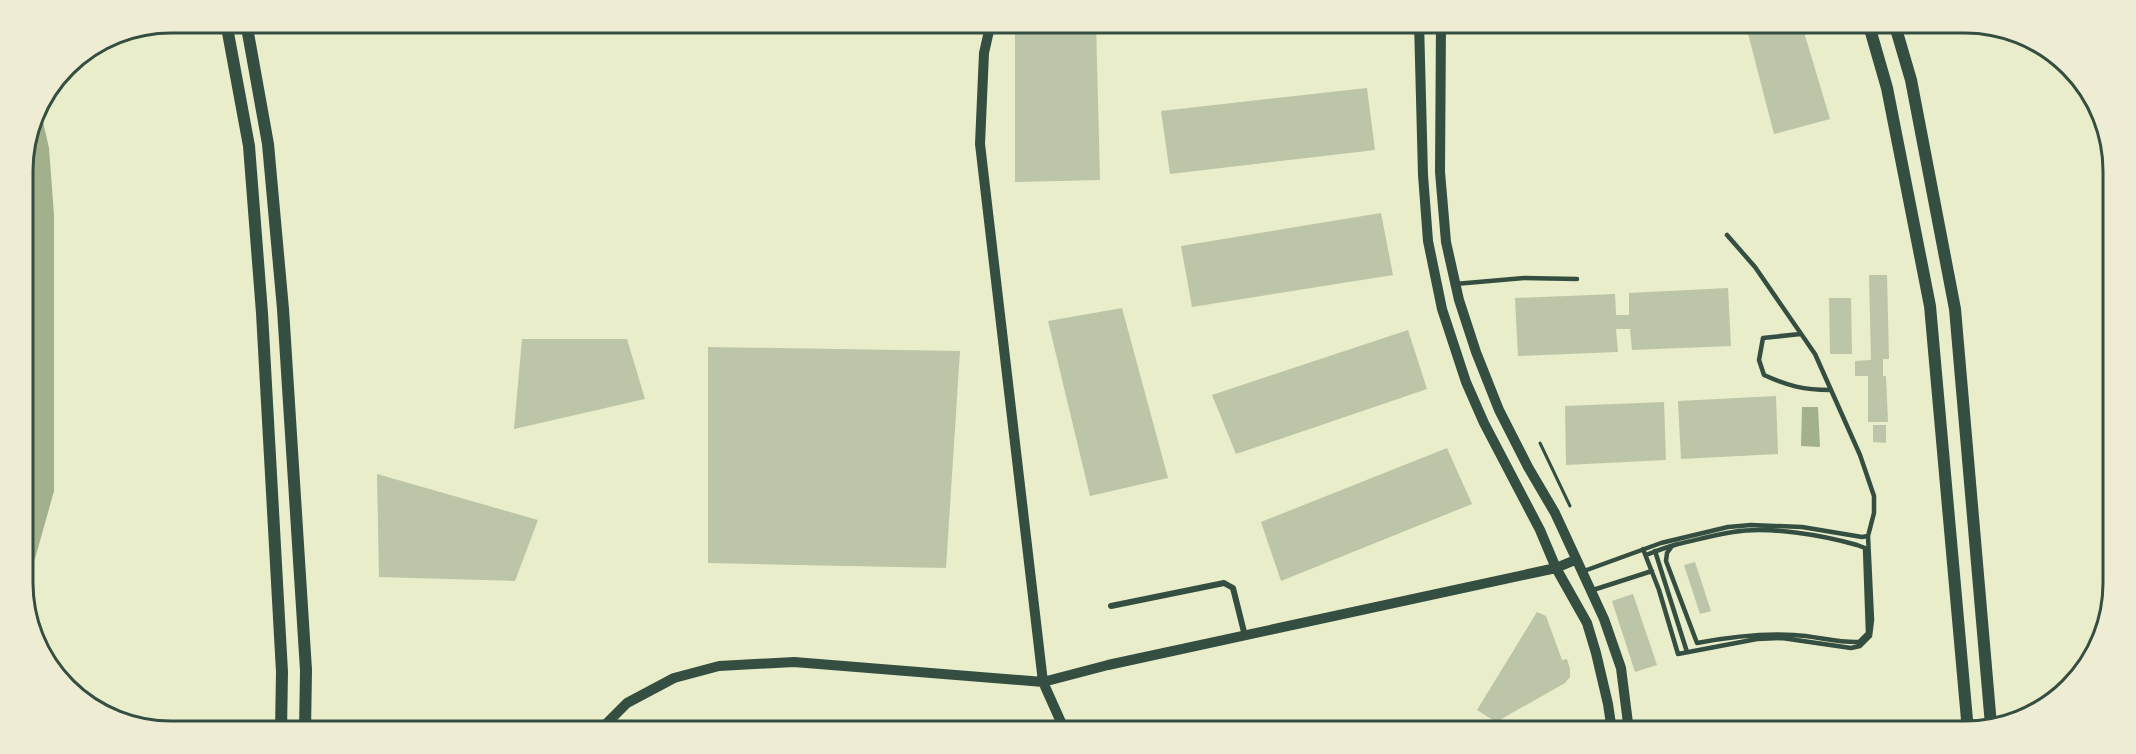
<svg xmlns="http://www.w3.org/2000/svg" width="2136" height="754" viewBox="0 0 2136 754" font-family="'DM Sans',sans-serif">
<rect width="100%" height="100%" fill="#e9edc9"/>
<!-- water -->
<path fill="#a3b18a" d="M 39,104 L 49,148 L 54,215 L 54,491 L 27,587 L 26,613 L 23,161 Z
M 1802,407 L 1818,407 L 1820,447 L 1801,446 Z"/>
<!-- building -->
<path fill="#bcc5a7" d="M 1015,22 L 1096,22 L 1100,180 L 1015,182 Z
M 1275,22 L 1361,22 L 1361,29 L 1275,24 Z
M 1745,22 L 1801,22 L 1830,119 L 1774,134 Z
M 1367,88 L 1375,150 L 1170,174 L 1161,111 Z
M 1381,213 L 1393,275 L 1192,307 L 1181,246 Z
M 1869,275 L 1887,275 L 1889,359 L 1883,359 L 1883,376 L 1886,376 L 1888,422 L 1868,422 L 1868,376 L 1855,376 L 1855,361 L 1871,360 Z
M 1728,288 L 1731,346 L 1632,350 L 1630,329 L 1616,329 L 1618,352 L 1518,356 L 1515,298 L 1615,294 L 1616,315 L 1629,315 L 1629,293 Z
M 1829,298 L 1851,298 L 1852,354 L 1830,354 Z
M 1122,308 L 1168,478 L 1090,496 L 1048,321 Z
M 1408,330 L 1427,389 L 1236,454 L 1212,395 Z
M 522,339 L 627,339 L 645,399 L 514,429 Z
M 708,347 L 960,351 L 946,568 L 708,563 Z
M 1776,396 L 1778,454 L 1681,459 L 1678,401 Z
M 1664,402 L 1666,460 L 1566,465 L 1565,406 Z
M 1873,425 L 1886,425 L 1886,443 L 1873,442 Z
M 1447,448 L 1472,504 L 1281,581 L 1261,522 Z
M 377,474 L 538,520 L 515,581 L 379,577 Z
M 1695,562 L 1711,611 L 1700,614 L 1684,565 Z
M 1633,594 L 1657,665 L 1635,672 L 1612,601 Z
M 1537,612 L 1546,616 L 1562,660 L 1567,659 L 1570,669 L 1570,677 L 1565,683 L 1496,722 L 1477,710 Z"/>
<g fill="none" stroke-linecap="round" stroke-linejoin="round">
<!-- path -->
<path stroke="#344e41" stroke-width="3" d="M 1540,443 L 1570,506"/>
<!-- service -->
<path stroke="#344e41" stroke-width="4.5" d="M 1455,284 L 1524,278 L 1577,279
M 1800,334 L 1763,338 L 1759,360 L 1764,375 C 1788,386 1804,390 1830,390
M 1643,549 L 1659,590 L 1678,654 L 1757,639 L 1782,638 L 1851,648 L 1860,646 L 1870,636 L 1872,620 L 1868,536 L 1874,513 L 1874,496 L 1860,455 L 1815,354 L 1755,267 L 1727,235
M 1655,551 L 1687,652
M 1646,555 C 1656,551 1667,547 1678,544 C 1696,540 1714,535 1733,532 C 1769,526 1822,535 1857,545 L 1865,548 L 1868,633 L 1859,642 C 1837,643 1816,636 1794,635 C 1762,633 1729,637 1697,643 L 1666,561 L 1667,553 L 1672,546
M 1584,571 L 1661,543 L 1728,527 L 1751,525 L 1802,527 L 1862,537 L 1868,536
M 1593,590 L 1652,571"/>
<!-- minor -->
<path stroke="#344e41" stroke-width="6" d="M 1111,606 L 1224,583 L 1233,588 L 1245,636"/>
<!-- tertiary -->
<path stroke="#344e41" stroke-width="10" d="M 991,22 L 984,53 L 980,144 L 1043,682 L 1065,731
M 1419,22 L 1423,175 L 1428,241 L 1442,309 L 1466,382 L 1484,423 L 1540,530 L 1556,568 L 1587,623 L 1596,653 L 1608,704 L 1612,731
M 1441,22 L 1440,172 L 1446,242 L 1459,300 L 1476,352 L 1499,410 L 1528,467 L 1555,513 L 1604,619 L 1621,668 L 1629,731
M 599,731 L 627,703 L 674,678 L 719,666 L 794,662 L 1043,682 L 1108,665 L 1556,568 L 1575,560"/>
<!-- secondary -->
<path stroke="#344e41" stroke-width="12" d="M 226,22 L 249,146 L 262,313 L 282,672 L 281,731
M 246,22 L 268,144 L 283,309 L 306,670 L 305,731
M 1868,22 L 1887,88 L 1930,306 L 1968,731
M 1894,22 L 1911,80 L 1955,309 L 1991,725"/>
</g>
<!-- crop -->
<path d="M0 0H2136V754H0ZM171 33H1965A138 138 0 0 1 2103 171V583A138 138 0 0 1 1965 721H171A138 138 0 0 1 33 583V171A138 138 0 0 1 171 33Z" fill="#eeecd3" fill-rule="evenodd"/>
<path fill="none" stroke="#344e41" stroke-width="3" d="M171 33H1965A138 138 0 0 1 2103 171V583A138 138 0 0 1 1965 721H171A138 138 0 0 1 33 583V171A138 138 0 0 1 171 33Z"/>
</svg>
